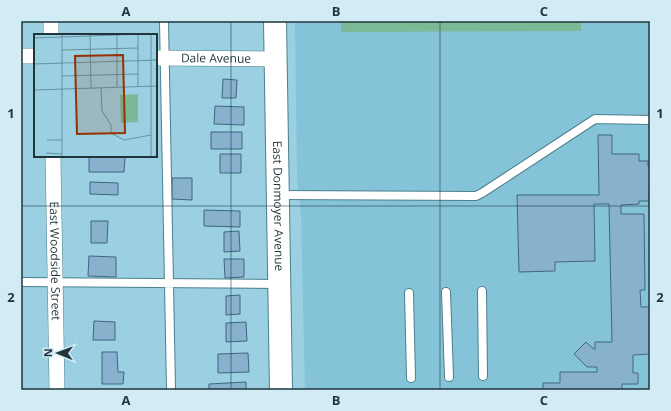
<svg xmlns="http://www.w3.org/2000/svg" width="671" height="411" viewBox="0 0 671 411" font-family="'Open Sans',sans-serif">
<rect width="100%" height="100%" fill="#9ad0e1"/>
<!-- built -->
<path fill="#85c4d8" d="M 295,21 L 650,21 L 650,390 L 305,390 L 301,215 L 297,179 Z"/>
<!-- green -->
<path fill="#7bb997" d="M 341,21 L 581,21 L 581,31 L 341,32 Z"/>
<!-- building -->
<path fill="#88b1ce" stroke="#3f6680" d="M 223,79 L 237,80 L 236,98 L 222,98 Z
M 215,106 L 244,107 L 244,125 L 214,124 Z
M 211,132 L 242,132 L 242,149 L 211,149 Z
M 598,135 L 612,135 L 612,154 L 639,154 L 639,161 L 648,161 L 648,166 L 650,166 L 649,201 L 639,201 L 639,204 L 621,205 L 621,214 L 644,214 L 645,290 L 640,290 L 641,307 L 650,307 L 650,354 L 633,355 L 633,373 L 638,373 L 638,384 L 622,384 L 622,390 L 543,390 L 543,383 L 560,383 L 560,372 L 597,372 L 597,367 L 587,367 L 574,354 L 586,342 L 594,349 L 595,349 L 595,342 L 612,342 L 609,204 L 594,204 L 595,261 L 555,262 L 555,271 L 519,272 L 517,195 L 599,195 Z
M 220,154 L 241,154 L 241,173 L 220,173 Z
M 89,156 L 125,157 L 124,172 L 89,172 Z
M 172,178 L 192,178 L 192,200 L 172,199 Z
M 90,182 L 118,183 L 118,195 L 90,194 Z
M 204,210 L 240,211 L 240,227 L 204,226 Z
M 91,221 L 108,221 L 107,243 L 91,243 Z
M 239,231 L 240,251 L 224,252 L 224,232 Z
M 89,256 L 116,257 L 116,277 L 88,276 Z
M 224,259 L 244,259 L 244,277 L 225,278 Z
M 240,295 L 240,314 L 226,315 L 226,296 Z
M 94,321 L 115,322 L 115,340 L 93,340 Z
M 246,322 L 247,341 L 226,342 L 226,323 Z
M 102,352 L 117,352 L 118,372 L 124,372 L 123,384 L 102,384 Z
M 248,353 L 249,372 L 218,373 L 218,354 Z
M 246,382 L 246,390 L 209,390 L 209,384 Z"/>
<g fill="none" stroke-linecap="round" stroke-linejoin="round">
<defs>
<path id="lane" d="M 164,21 L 171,390
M 279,195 L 476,196 L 482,193 L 595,119 L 650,120
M 21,282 L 277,284
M 482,291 L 483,376
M 446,292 L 449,377
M 409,293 L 411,378"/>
<g id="street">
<path d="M 51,21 L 51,35"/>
<path d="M 21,56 L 35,56"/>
<path id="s1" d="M 156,58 L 276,59"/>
<path id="s2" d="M 53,156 L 57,390"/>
</g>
<g id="secondary">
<path id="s3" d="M 275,21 L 281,390"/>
</g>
</defs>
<!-- lane casing -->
<use href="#lane" stroke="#4a7f8e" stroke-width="10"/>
<!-- street casing -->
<use href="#street" stroke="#4a7f8e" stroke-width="16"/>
<!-- secondary casing -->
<use href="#secondary" stroke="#4a7f8e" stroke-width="24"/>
<!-- lane -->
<use href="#lane" stroke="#fff" stroke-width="8"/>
<!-- street -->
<use href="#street" stroke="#fff" stroke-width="15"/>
<!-- secondary -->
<use href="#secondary" stroke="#fff" stroke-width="22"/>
</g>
<!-- grid -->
<path fill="none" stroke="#1f353b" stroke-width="1" stroke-opacity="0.55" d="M 231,21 L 231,390M 440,21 L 440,390M 21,206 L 650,206"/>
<g text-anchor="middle" stroke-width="3" stroke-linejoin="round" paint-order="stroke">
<!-- street labels -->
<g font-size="12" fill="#1f353b" stroke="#d1ecf5">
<text dy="4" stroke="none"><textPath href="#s1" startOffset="60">Dale Avenue</textPath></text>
<text dy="4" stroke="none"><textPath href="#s3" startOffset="185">East Donmoyer Avenue</textPath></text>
<text dy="4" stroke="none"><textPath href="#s2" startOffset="105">East Woodside Street</textPath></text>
</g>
</g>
<!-- overview -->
<g transform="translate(34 34)">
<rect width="123" height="123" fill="#9ad0e1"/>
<path d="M 104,60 L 104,88 L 87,89 L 86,61 Z" fill="#7bb997"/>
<path fill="none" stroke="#69929f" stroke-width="1" d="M 28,0 L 28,123M 56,0 L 57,54M 104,0 L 104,53M 117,0 L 117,123M 83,1 L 83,53M 0,4 L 111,0M 28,16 L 104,14M 0,30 L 123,26M 28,42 L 104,40M 67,54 L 68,77 L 77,91 L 77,99 L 90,106 L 117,101M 0,56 L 123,52M 13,106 L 28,106M 12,119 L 28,120"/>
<path fill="#963103" fill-opacity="0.15" stroke="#963103" stroke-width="2" d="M 89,21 L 91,99 L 43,100 L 41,22 Z"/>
<rect width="123" height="123" fill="none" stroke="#1f353b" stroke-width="2"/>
</g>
<!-- border -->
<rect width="671" height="411" fill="none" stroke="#d1ecf5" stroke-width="44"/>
<!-- north arrow -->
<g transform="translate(58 353) rotate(271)" stroke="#d1ecf5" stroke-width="3" paint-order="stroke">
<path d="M0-3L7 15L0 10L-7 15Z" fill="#1f353b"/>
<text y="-6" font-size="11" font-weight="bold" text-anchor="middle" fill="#1f353b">N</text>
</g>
<rect x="22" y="22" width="627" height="367" fill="none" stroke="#1f353b" stroke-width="1.5"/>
<g font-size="13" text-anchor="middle" font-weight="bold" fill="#1f353b">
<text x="126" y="16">A</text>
<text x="336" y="16">B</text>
<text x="544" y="16">C</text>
<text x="11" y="118">1</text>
<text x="660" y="118">1</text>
<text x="11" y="302">2</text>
<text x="660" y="302">2</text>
<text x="126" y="405">A</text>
<text x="336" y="405">B</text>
<text x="544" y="405">C</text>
</g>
</svg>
